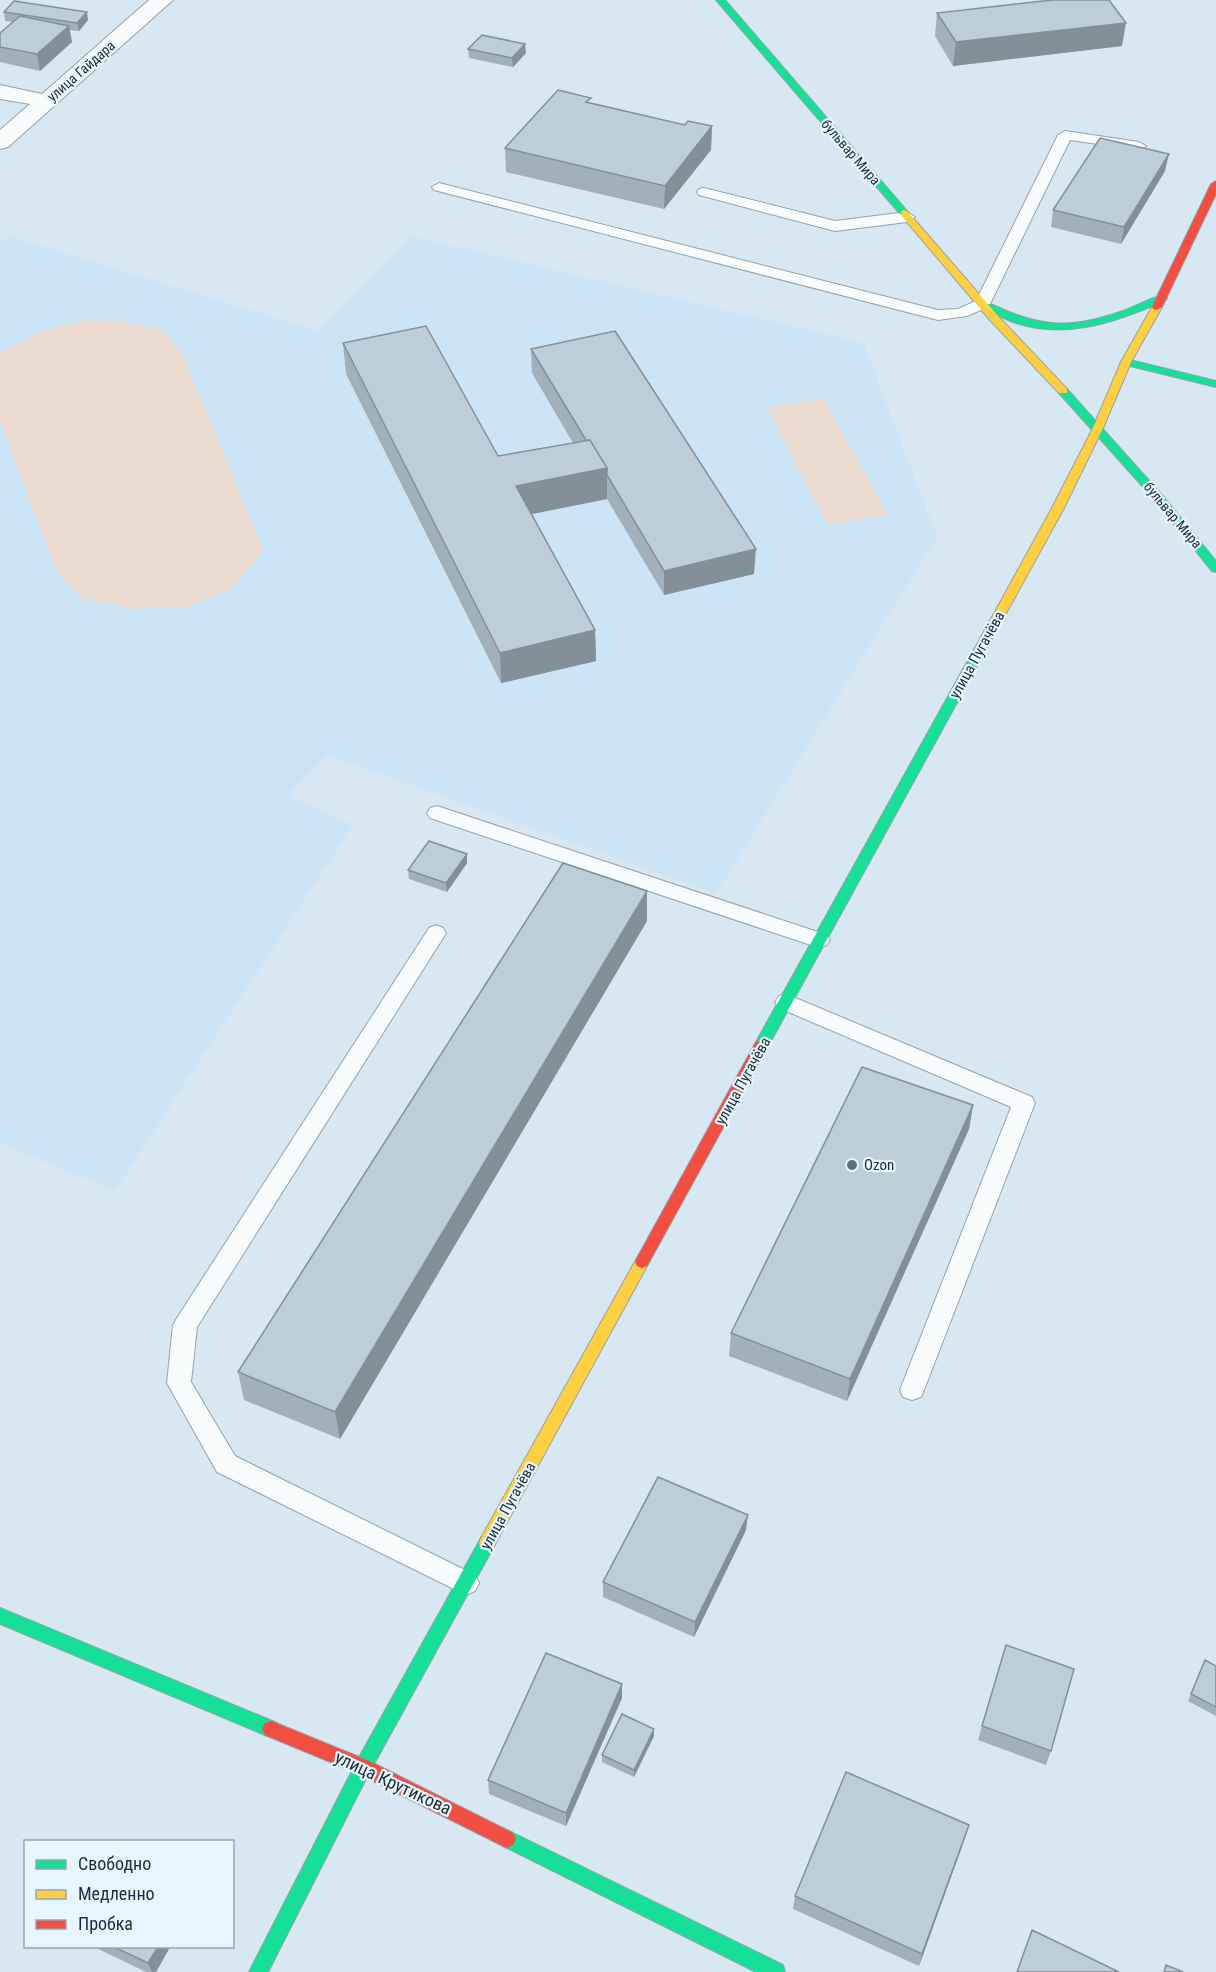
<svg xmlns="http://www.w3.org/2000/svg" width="1216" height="1972" viewBox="0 0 1216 1972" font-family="'Roboto Condensed',sans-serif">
<rect width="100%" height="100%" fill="#d8e8f2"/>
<!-- built -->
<path fill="#cbe5f6" d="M 9,236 L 318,331 L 410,236 L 864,343 L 937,537 L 716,894 L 328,755 L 287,796 L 353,825 L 115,1191 L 0,1143 L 0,244 Z"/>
<!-- green -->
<path fill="#eadacf" d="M 89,320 L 124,322 L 163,331 L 183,355 L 263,551 L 231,589 L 186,607 L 132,609 L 80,597 L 55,568 L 0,421 L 0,353 L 45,330 Z
M 824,399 L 888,515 L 827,525 L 767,408 Z"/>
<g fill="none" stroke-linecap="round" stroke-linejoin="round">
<defs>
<path id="lane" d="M 1065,131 L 1139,142 L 1146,146 L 1139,150 L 1070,140 L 990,304 L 988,307 L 967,316 L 938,320 L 434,190 L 432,187 L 439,183 L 938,310 L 958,309 L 976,301 L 1058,135 Z
M 704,188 L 835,221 L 907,212 L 915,217 L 907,222 L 835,231 L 699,195 L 697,192 L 699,189 Z
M 437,806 L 827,935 L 830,940 L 827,945 L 820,948 L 430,818 L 427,813 L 430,808 Z
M 436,925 L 443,928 L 446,933 L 443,938 L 197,1327 L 191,1382 L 235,1456 L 475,1575 L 479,1583 L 475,1591 L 466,1595 L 217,1472 L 167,1383 L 173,1325 L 177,1318 L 429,928 Z
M 786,994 L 1032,1097 L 1035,1103 L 924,1390 L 921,1397 L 912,1400 L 903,1397 L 900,1390 L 1011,1107 L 779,1008 L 775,1002 L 779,996 Z"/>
<path id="street" d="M 149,0 L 173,0 L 8,147 L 0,149 L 0,130 L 30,104 L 0,99 L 0,85 L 42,94 Z"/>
<path id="fast" d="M 716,0 L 725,0 L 907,211 L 907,215 L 901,215 Z
M 1162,295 L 1167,298 L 1166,300 C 1117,322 1061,342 1008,320 C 1000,316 990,313 984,307 L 989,304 L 993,305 C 1042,328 1072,329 1123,311 C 1136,306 1149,299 1162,295 Z
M 1126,359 L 1216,381 L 1216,387 L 1122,364 L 1122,360 Z
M 1063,388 L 1067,389 L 1161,494 L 1216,561 L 1216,572 L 1212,571 L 1153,498 L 1059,393 L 1058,391 Z
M 992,624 L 998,628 L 766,1050 L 756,1050 L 754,1046 L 756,1042 L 986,628 Z
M 487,1536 L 493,1538 L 495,1543 L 493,1548 L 369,1773 L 268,1972 L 249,1972 L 357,1761 L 481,1538 Z
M 0,1608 L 277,1723 L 280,1729 L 277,1735 L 271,1737 L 265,1735 L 0,1624 Z
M 507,1830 L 783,1965 L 785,1972 L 756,1972 L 501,1845 L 498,1839 L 501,1833 Z"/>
<path id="slow" d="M 904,210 L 907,211 L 998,316 L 1067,389 L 1067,393 L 1059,393 L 990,320 L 901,215 L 901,211 Z
M 1157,304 L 1162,307 L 1131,362 L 1103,428 L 1064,508 L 998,628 L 996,631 L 988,631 L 986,628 L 1052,508 L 1093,428 L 1121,362 L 1152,307 Z
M 642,1256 L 647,1258 L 649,1262 L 647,1266 L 493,1548 L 487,1550 L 481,1548 L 479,1543 L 481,1538 L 637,1258 Z"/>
<path id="jam" d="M 1216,181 L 1216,194 L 1162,307 L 1157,310 L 1153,309 L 1152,307 L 1211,184 Z
M 761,1041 L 766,1042 L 768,1046 L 647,1266 L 642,1268 L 637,1266 L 635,1262 L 637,1258 L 756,1042 Z
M 271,1721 L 369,1761 L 513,1833 L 516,1839 L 513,1845 L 507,1848 L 357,1773 L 265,1735 L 262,1729 L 265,1723 Z"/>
</defs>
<!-- lane casing -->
<use href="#lane" stroke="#95a2aa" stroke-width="2"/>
<!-- street casing -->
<use href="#street" stroke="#95a2aa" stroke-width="2"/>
<!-- fast casing -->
<use href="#fast" stroke="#95a2aa" stroke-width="2"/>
<!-- slow casing -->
<use href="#slow" stroke="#95a2aa" stroke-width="2"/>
<!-- jam casing -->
<use href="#jam" stroke="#95a2aa" stroke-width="2"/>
<!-- lane -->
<use href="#lane" fill="#f9fcfd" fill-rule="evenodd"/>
<!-- street -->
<use href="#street" fill="#f9fcfd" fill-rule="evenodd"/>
<!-- fast -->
<use href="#fast" fill="#16e098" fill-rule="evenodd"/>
<!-- slow -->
<use href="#slow" fill="#ffcf43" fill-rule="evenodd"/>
<!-- jam -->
<use href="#jam" fill="#f24e42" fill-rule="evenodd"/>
</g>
<!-- wall -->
<path fill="#a1b1bb" d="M 4,12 L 88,20 L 79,31 L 69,30 L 72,42 L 40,71 L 0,62 L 0,33 L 13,22 L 5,21 Z
M 937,13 L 1122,46 L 953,66 L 935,36 Z
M 468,49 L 526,53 L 513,67 L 469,58 Z
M 591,103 L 685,125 L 712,126 L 711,150 L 664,209 L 506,172 L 505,148 Z
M 1165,171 L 1121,244 L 1051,227 L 1053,210 Z
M 343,343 L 498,456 L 573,443 L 532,373 L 531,349 L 754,574 L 664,595 L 607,499 L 531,514 L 595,630 L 596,661 L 501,683 L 346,374 Z
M 467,863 L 447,892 L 409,879 L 408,870 Z
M 647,921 L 340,1439 L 244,1400 L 238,1372 Z
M 973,1105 L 969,1129 L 847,1401 L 729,1356 L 731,1333 Z
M 746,1530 L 694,1637 L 603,1597 L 603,1582 Z
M 1006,1645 L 1051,1751 L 1046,1765 L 978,1740 Z
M 1205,1660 L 1216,1666 L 1216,1716 L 1188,1701 Z
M 622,1684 L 622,1698 L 566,1826 L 489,1794 L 488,1780 Z
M 654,1729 L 654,1736 L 634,1777 L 602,1762 L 602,1755 Z
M 965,1838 L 919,1966 L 793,1909 L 795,1896 Z
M 94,1947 L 170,1947 L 156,1972 L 146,1972 Z"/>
<!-- shaded-wall -->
<path fill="#839098" d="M 87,12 L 88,20 L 79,31 L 77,23 Z
M 1126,23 L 1122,46 L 953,66 L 956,42 Z
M 69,26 L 72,42 L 40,71 L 37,54 Z
M 525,44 L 526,53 L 513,67 L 512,58 Z
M 712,126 L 711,150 L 664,209 L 665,186 Z
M 1169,154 L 1165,171 L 1121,244 L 1124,227 Z
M 607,468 L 607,499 L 517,517 L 516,486 Z
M 756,549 L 754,574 L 664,595 L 664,571 Z
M 595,630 L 596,661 L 501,683 L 500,653 Z
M 467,854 L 467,863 L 447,892 L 446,883 Z
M 647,891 L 647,921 L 340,1439 L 335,1412 Z
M 973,1105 L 969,1129 L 847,1401 L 850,1379 Z
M 748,1515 L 746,1530 L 694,1637 L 695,1622 Z
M 622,1684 L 622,1698 L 566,1826 L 566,1813 Z
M 654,1729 L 654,1736 L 634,1777 L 634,1770 Z
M 969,1825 L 965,1838 L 919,1966 L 922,1954 Z
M 158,1947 L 170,1947 L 156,1972 L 152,1972 L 148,1963 Z"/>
<!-- building -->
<path fill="#bbced9" stroke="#839098" stroke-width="1.5" d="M 1052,0 L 1109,0 L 1126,23 L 956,42 L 937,13 Z
M 14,1 L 87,12 L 77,23 L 4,12 Z
M 20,16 L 69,26 L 37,54 L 0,47 L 0,33 Z
M 482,35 L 525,44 L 512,58 L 468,49 Z
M 558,90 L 591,98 L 586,102 L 685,125 L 688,121 L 712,126 L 665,186 L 505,148 Z
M 1100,138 L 1169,154 L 1124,227 L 1053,210 Z
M 426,326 L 498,456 L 590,440 L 607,468 L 516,486 L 595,630 L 500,653 L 343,343 Z
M 615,331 L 756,549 L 664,571 L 607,475 L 607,468 L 590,440 L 586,440 L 531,349 Z
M 429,841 L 467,854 L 446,883 L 408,870 Z
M 563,863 L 647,891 L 335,1412 L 238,1372 Z
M 862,1067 L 973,1105 L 850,1379 L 731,1333 Z
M 658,1477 L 748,1515 L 695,1622 L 603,1582 Z
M 1006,1645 L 1074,1669 L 1051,1751 L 982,1726 Z
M 546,1653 L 622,1684 L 566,1813 L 488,1780 Z
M 1205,1660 L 1216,1666 L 1216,1707 L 1191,1694 Z
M 622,1714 L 654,1729 L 634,1770 L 602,1755 Z
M 846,1772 L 969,1825 L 922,1954 L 795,1896 Z
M 1032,1930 L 1119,1972 L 1017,1972 Z
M 114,1947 L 158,1947 L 148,1963 Z
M 1166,1965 L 1183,1972 L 1164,1972 Z"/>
<!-- markers -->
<circle fill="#606e77" stroke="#e7f5fe" stroke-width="2" cx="852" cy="1165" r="6"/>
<g text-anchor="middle" stroke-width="4.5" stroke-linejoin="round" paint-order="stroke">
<!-- far-street labels -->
<g font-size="14" fill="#1f2d35" stroke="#e7f5fe">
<text transform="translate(81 71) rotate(-41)" y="5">улица Гайдара</text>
<text transform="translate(851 152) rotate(49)" y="5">бульвар Мира</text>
<text transform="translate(1173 515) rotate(50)" y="5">бульвар Мира</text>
</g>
<!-- street labels -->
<g font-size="15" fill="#1f2d35" stroke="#e7f5fe">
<text transform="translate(977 655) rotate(-61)" y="5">улица Пугачёва</text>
<text transform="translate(743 1081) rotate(-61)" y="5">улица Пугачёва</text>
<text transform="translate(508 1506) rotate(-61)" y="5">улица Пугачёва</text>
</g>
<!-- poi labels -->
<g font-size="15" fill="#1f2d35" stroke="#e7f5fe" text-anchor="start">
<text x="864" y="1170">Ozon</text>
</g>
<!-- near-street labels -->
<g font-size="18" fill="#1f2d35" stroke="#e7f5fe">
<text transform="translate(393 1783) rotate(25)" y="6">улица Крутикова</text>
</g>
</g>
<!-- legend -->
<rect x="24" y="1840" width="210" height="108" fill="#e7f5fe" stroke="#97a5ae" stroke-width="1.5"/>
<rect x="36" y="1860" width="30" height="9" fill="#16e098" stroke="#97a5ae" stroke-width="1.5"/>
<text x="78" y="1870" font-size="18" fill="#1f2d35">Свободно</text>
<rect x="36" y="1890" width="30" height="9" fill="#ffcf43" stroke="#97a5ae" stroke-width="1.5"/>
<text x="78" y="1900" font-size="18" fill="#1f2d35">Медленно</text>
<rect x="36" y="1920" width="30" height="9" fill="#f24e42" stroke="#97a5ae" stroke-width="1.5"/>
<text x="78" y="1930" font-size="18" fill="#1f2d35">Пробка</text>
</svg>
